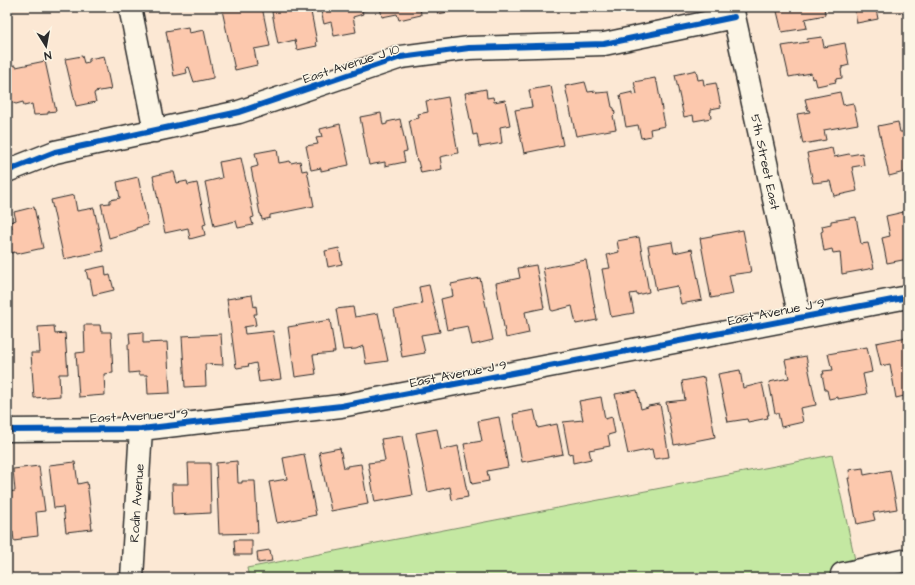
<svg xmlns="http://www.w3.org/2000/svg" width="915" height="585" viewBox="0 0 915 585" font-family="'Architects Daughter',sans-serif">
<rect width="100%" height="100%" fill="#fce8d4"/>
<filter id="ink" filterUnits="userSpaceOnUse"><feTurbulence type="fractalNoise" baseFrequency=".025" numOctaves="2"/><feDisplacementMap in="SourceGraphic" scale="8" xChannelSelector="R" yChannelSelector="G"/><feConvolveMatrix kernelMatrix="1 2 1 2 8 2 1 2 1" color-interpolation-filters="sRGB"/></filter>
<g filter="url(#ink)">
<!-- green -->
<path fill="#c4e8a2" stroke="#788a66" d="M 832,455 L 859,578 L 249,578 L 247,568 Z"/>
<!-- building -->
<path fill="#fcc8ad" stroke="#2b2b2b" d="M 237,7 L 262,7 L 270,46 L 254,49 L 257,65 L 235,70 L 222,10 Z
M 293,7 L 310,7 L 317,42 L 316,42 L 317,46 L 297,50 L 295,40 L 278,44 L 272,12 L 286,8 L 287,10 L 293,9 Z
M 320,7 L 371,7 L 371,9 L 362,11 L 363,14 L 353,17 L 356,32 L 334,36 L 331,22 L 324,24 Z
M 380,7 L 420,7 L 421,15 L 399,20 L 397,14 L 382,17 Z
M 436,7 L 458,7 L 459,10 L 438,14 Z
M 776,7 L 824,7 L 825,15 L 805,19 L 807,28 L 782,32 Z
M 854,7 L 888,7 L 888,8 L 886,10 L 881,11 L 878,9 L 876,9 L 878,19 L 857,23 Z
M 188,27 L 189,33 L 204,30 L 213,74 L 213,78 L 194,82 L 189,67 L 186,68 L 187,73 L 174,76 L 166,31 Z
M 822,37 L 824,47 L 845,43 L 849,65 L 842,67 L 842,69 L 841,69 L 842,78 L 835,79 L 836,82 L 817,86 L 815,78 L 812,79 L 811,73 L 789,77 L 782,46 L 808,42 L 807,39 Z
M 82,56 L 84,63 L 89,62 L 89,59 L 104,56 L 111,89 L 95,92 L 94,94 L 96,102 L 76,106 L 65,59 Z
M 45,61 L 56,111 L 48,112 L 48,114 L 34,115 L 32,104 L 24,106 L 23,102 L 16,104 L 11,102 L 9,91 L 7,91 L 7,66 L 15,65 L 16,67 Z
M 696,70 L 698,80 L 703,79 L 704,85 L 716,83 L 721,107 L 711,109 L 711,112 L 710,112 L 711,118 L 694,121 L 693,115 L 684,117 L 675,75 Z
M 655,78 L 656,82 L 657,82 L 665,126 L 650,129 L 651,136 L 641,138 L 638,125 L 626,127 L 620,95 L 633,92 L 633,95 L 637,94 L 634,82 Z
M 585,82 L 588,92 L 596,91 L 597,93 L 609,92 L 612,107 L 614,108 L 615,114 L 613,116 L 616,129 L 576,136 L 565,86 Z
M 551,86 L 563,145 L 524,153 L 515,110 L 532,107 L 529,90 Z
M 486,89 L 487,98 L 493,97 L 494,102 L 505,100 L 510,125 L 500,127 L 502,143 L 479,147 L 477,134 L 473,135 L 465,93 Z
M 840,92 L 843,105 L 853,103 L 858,124 L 824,130 L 826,140 L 803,144 L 797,114 L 810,112 L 809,110 L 808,110 L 805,99 Z
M 448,97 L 458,153 L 440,157 L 442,169 L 421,173 L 418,161 L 417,161 L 409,120 L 419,118 L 418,114 L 428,112 L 426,101 Z
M 381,113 L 383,125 L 387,124 L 387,122 L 400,119 L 407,151 L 403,152 L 405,162 L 385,166 L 385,162 L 369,165 L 360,117 Z
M 898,122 L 900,132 L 903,132 L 903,129 L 908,128 L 908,171 L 889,176 L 878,126 Z
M 340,124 L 349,165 L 321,171 L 321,168 L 311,170 L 306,146 L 318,144 L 316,138 L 322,137 L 320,129 Z
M 832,148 L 834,157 L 849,154 L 851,155 L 862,153 L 864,165 L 852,167 L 857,191 L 834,196 L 830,181 L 813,183 L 807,153 Z
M 277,149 L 279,163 L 290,161 L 291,163 L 300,161 L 302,171 L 307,170 L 314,206 L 270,215 L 270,218 L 262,220 L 261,214 L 260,214 L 251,168 L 258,166 L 255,153 Z
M 241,158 L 254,217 L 251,218 L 253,225 L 238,228 L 236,221 L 214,226 L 205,182 L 222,178 L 219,162 Z
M 169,172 L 174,172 L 177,183 L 187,181 L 188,185 L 197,183 L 206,224 L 203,225 L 205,235 L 190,239 L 188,228 L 165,233 L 153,176 Z
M 138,177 L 148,225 L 136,228 L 136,230 L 109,238 L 101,204 L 110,203 L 110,200 L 120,198 L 117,182 Z
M 74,195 L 77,211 L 94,208 L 103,251 L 64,259 L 51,200 Z
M 34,207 L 43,248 L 16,254 L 15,252 L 7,254 L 7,229 L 12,228 L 10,222 L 16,220 L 14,212 Z
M 908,211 L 908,259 L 887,263 L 882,238 L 890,236 L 886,216 Z
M 856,217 L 861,244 L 868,243 L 874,268 L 842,274 L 840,252 L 833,253 L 832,249 L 824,251 L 821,232 L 823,231 L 822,226 L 831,224 L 831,221 Z
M 743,230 L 751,272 L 729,275 L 733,294 L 711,298 L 700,238 Z
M 639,237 L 649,292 L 637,295 L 637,293 L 630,294 L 634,313 L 611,317 L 602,269 L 610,268 L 607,255 L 619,252 L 617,241 Z
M 672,242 L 674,253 L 692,249 L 702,300 L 681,304 L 677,286 L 656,290 L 648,246 Z
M 339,248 L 342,264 L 328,267 L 325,251 Z
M 586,260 L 597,320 L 576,324 L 572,306 L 553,311 L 551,310 L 543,268 Z
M 536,265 L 544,308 L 525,312 L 529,333 L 506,338 L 496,283 L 520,278 L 518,268 Z
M 105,266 L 106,276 L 110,275 L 114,290 L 93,295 L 90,279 L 88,279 L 86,270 Z
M 480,278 L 493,340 L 472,345 L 468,326 L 447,330 L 441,299 L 453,296 L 451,284 Z
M 429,285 L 440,332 L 421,335 L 425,353 L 402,357 L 394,310 L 422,304 L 419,287 Z
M 252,295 L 254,307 L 256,306 L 257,314 L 254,314 L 256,325 L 244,327 L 245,334 L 273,331 L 281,379 L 259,382 L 256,363 L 248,365 L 249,366 L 237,368 L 236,367 L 227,299 Z
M 353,307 L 355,317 L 378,313 L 388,361 L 366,364 L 363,346 L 356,349 L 343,350 L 336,309 Z
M 330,320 L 335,352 L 332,352 L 333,353 L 313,355 L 316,374 L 295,377 L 288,327 Z
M 84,325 L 100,325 L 101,332 L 111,332 L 113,373 L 104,374 L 105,395 L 79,397 L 76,353 L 85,352 Z
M 54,326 L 55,334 L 65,333 L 68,374 L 59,374 L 60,396 L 34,398 L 31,353 L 40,353 L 38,327 Z
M 143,332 L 143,343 L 167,342 L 170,393 L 148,394 L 147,375 L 139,375 L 139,372 L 129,373 L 128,344 L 130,344 L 129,333 Z
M 221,334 L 223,365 L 205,364 L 206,386 L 185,387 L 182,336 Z
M 907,337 L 908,344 L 908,395 L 896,398 L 890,364 L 881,366 L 876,343 Z
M 867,347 L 872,372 L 863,374 L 867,394 L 838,399 L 838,397 L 829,399 L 827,390 L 825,390 L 822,374 L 824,374 L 823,371 L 833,370 L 832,366 L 831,366 L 828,354 Z
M 806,356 L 816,405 L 800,408 L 803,422 L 781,427 L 778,413 L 775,413 L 769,382 L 789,378 L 785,360 Z
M 740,370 L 743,388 L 762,383 L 769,415 L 767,415 L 768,418 L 748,422 L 747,419 L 728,422 L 718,374 Z
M 704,377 L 715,437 L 674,445 L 666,402 L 685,400 L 682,381 Z
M 637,390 L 641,409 L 648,407 L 648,406 L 660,404 L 669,457 L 654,459 L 652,449 L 628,454 L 615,394 Z
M 601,397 L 605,419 L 612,417 L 615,433 L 608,435 L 610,446 L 589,450 L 591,459 L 573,463 L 572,453 L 569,454 L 563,422 L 583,420 L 579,401 Z
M 534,410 L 538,428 L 557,424 L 563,454 L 522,462 L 513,414 Z
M 499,417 L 508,467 L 487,471 L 489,481 L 472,484 L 464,444 L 482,441 L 478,421 Z
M 437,429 L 441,450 L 458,446 L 468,497 L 452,500 L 450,487 L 428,492 L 416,433 Z
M 402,436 L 413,495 L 375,502 L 368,463 L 385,461 L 381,439 Z
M 340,448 L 344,468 L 347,468 L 347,466 L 361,464 L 368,504 L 331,511 L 319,452 Z
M 304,454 L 316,515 L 277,523 L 269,482 L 287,479 L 283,458 Z
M 237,461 L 238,483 L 242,483 L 242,481 L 255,481 L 258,533 L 219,534 L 216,463 Z
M 75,462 L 78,484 L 87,482 L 92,523 L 91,523 L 92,529 L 66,532 L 63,507 L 54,508 L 49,465 Z
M 188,463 L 210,463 L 211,513 L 173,515 L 172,484 L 189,484 Z
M 39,466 L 45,511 L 36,512 L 38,536 L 21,538 L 21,540 L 14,541 L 13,532 L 11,532 L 7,495 L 7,492 L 15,491 L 13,469 Z
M 863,468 L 864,475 L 890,470 L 897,509 L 873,513 L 875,520 L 857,524 L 848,478 L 850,478 L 849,470 Z
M 234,540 L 252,540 L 252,555 L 235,555 Z
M 270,550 L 272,561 L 258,563 L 257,552 Z"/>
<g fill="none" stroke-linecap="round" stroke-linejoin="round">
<defs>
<path id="minor" d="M 130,7 L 155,131
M 732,7 L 800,318
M 7,171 L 55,152 L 239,112 L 401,57 L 469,48 L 604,44 L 734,17
M 7,430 L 141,429 L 341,406 L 908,297
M 842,574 L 908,560
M 132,578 L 141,429"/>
</defs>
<!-- minor casing -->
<use href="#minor" stroke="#2b2b2b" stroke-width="25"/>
<!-- minor -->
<use href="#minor" stroke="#fcf5e5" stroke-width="22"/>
<defs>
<path id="cycleway" d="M 7,171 L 55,152 L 239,112 L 401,57 L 469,48 L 604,44 L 734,17
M 7,430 L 141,429 L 341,406 L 908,297"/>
</defs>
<!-- cycleway casing -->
<use href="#cycleway" stroke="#fcf5e5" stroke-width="8"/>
<!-- cycleway -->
<use href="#cycleway" stroke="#0057b8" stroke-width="6"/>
</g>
</g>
<g text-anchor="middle" stroke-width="3" stroke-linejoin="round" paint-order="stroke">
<!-- street labels -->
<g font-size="13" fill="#2b2b2b" stroke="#fcf5e5">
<text transform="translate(351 63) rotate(-18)" y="5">East Avenue J 10</text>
<text transform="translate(766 162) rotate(78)" y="5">5th Street East</text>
<text transform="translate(776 311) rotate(-11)" y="5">East Avenue J 9</text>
<text transform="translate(458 373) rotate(-11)" y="5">East Avenue J 9</text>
<text transform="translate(139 415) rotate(-3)" y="5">East Avenue J 9</text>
<text transform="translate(136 503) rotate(-86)" y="5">Rodin Avenue</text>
</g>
</g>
<!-- margin -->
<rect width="915" height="585" fill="none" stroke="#fcf5e5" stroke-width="24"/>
<rect x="12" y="12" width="891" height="561" fill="none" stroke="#2b2b2b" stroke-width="1.5" filter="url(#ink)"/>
<!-- north arrow -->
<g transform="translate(46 46) rotate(169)" stroke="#fcf5e5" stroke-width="3" paint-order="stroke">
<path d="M0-3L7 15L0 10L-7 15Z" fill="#2b2b2b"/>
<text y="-6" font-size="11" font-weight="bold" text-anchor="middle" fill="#2b2b2b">N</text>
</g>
</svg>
